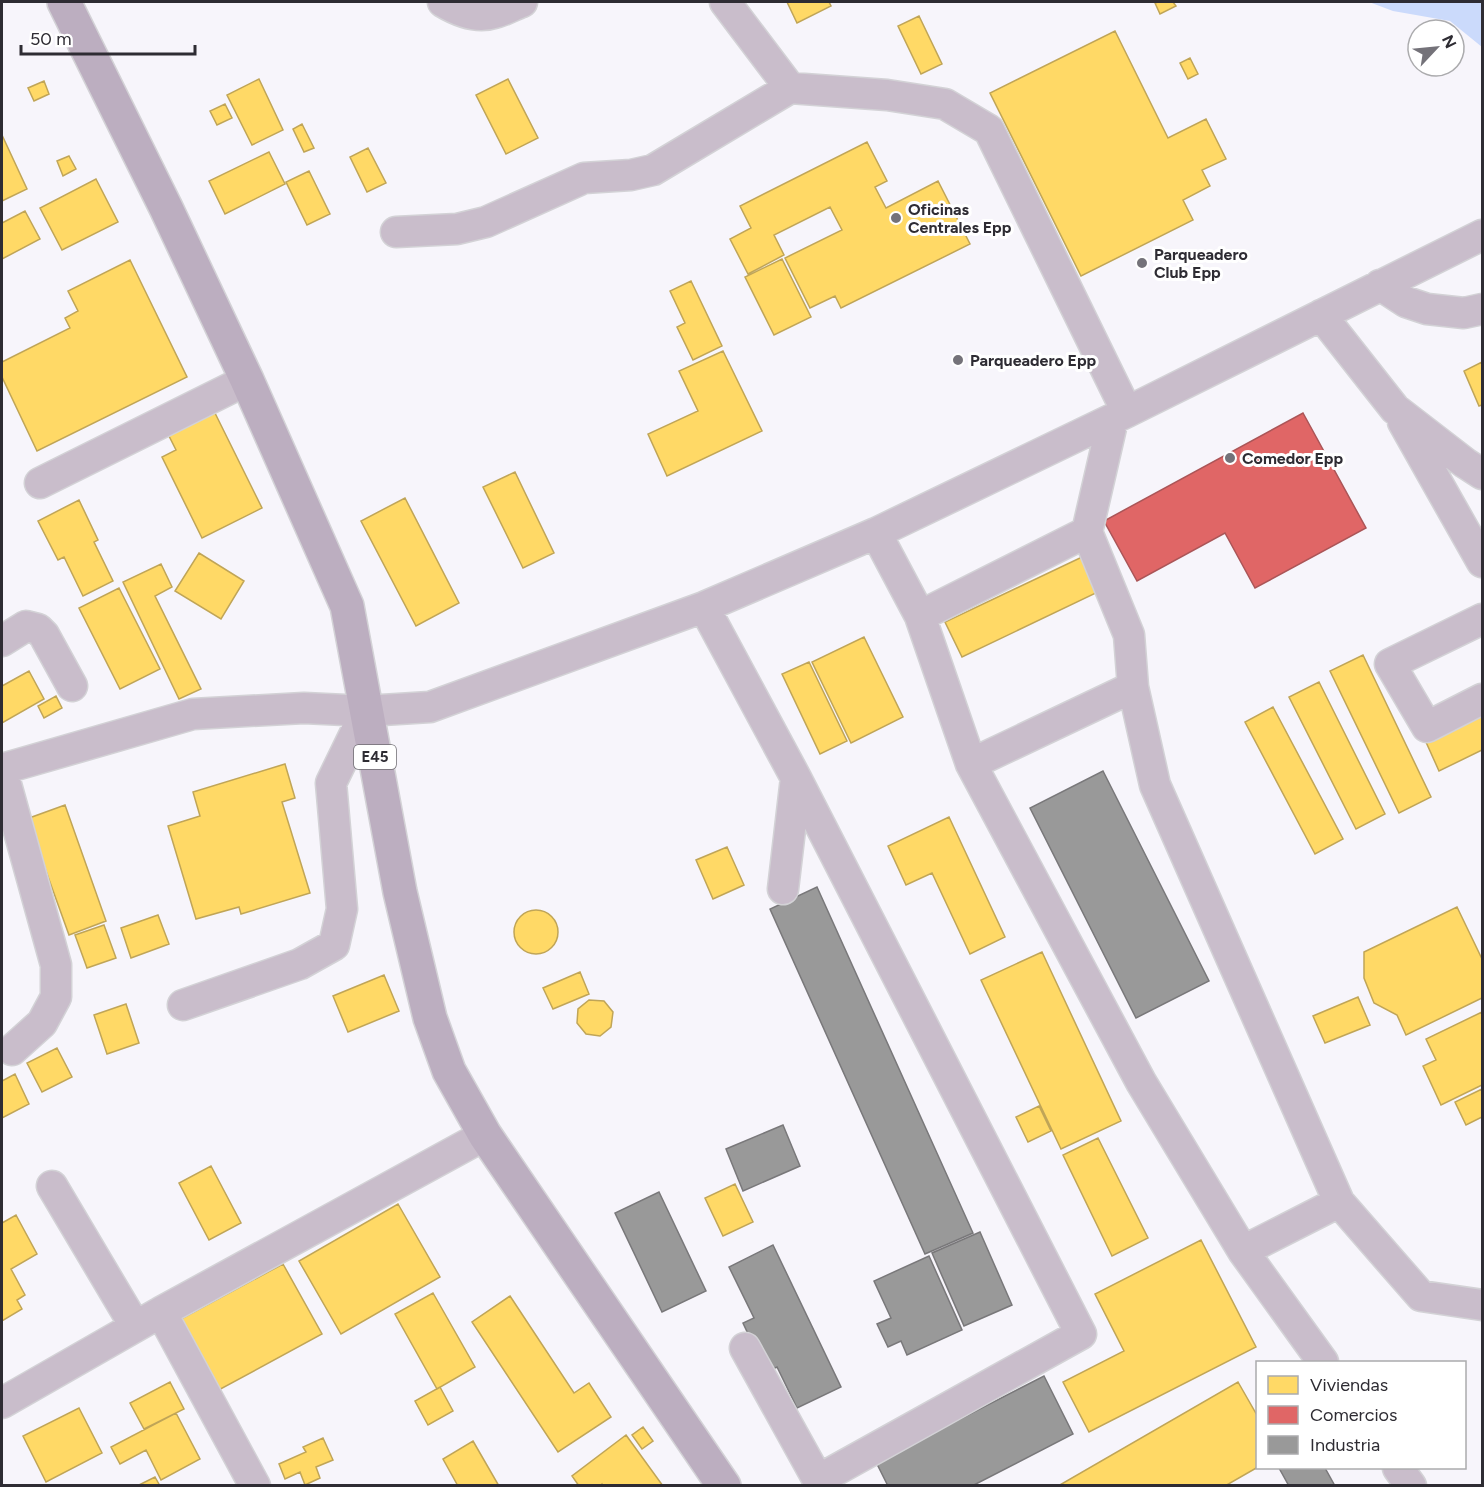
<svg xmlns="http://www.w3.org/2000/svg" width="1484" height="1487" viewBox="0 0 1484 1487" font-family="Figtree,sans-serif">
<rect width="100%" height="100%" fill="#f7f5fb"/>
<!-- water -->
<path fill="#cbdafb" d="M 1369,2 L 1482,2 L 1482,47 L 1450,21 L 1393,11 Z"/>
<!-- homes -->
<path fill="#ffd966" stroke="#c0a557" stroke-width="1.5" d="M 787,2 L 829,2 L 831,6 L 797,23 Z
M 1158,2 L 1173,2 L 1176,6 L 1160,14 L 1155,3 Z
M 919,16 L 942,64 L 921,74 L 898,26 Z
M 1115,31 L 1168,138 L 1206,119 L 1226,159 L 1202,170 L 1210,186 L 1183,200 L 1193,220 L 1081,276 L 990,93 Z
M 1190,58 L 1198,74 L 1188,79 L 1180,63 Z
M 259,79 L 283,130 L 252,145 L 227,95 Z
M 508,79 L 538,138 L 506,154 L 476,95 Z
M 44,81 L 49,94 L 34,101 L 28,88 Z
M 225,104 L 232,118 L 217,125 L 210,111 Z
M 302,124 L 314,148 L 304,152 L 293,129 Z
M 2,135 L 27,189 L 2,201 Z
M 867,142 L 887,181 L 875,187 L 886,208 L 938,181 L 970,244 L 841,308 L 835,296 L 810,308 L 785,258 L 842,230 L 830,207 L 774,235 L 784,255 L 748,274 L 730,239 L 751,228 L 740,206 Z
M 368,148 L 386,183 L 367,192 L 350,157 Z
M 269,152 L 285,184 L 225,214 L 209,181 Z
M 69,156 L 76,169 L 63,176 L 57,161 Z
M 309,171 L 330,214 L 307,225 L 286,182 Z
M 96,179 L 118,222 L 62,250 L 40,208 Z
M 25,211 L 40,239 L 2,259 L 2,223 Z
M 782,259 L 811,317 L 774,335 L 745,277 Z
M 130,260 L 187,377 L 37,451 L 2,377 L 2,362 L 70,328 L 65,318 L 78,311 L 68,291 Z
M 691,281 L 722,346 L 693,360 L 677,327 L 685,323 L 670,291 Z
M 723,351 L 762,431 L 667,476 L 648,434 L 698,411 L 679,371 Z
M 1482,362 L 1482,405 L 1479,406 L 1464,371 Z
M 212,407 L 262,508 L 202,538 L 162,457 L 176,450 L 166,430 Z
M 515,472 L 554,553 L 523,568 L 483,487 Z
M 405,498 L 459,603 L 416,626 L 361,521 Z
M 79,500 L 98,540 L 94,542 L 113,581 L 83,596 L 64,557 L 58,560 L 38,521 Z
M 199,553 L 244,581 L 221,619 L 175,591 Z
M 1082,557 L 1098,592 L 962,657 L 945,622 Z
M 161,564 L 172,587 L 155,596 L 201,689 L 179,699 L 123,582 Z
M 119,588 L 160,669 L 120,689 L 79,608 Z
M 864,637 L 903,717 L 851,743 L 812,662 Z
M 1363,655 L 1431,797 L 1399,813 L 1330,671 Z
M 809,662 L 847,741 L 820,754 L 782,674 Z
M 29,671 L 44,699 L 2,723 L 2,686 Z
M 1319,682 L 1385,814 L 1356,829 L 1289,697 Z
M 56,696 L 62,708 L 44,718 L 38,706 Z
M 1273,707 L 1343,839 L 1315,854 L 1245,722 Z
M 1482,715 L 1482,750 L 1439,771 L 1426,742 Z
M 285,764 L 295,798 L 282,802 L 310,893 L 241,914 L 239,907 L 196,919 L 168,826 L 200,816 L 193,792 Z
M 65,805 L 106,921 L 69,935 L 37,846 L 21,821 Z
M 949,817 L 1005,937 L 970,954 L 932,873 L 906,885 L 888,846 Z
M 727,847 L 744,885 L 713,899 L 696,860 Z
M 1457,907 L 1482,959 L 1482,998 L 1406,1035 L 1397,1015 L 1374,1003 L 1364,978 L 1364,952 Z
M514 932a22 22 0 1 1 44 0a22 22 0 1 1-44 0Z
M 158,915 L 169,944 L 131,958 L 121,928 Z
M 104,925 L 116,958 L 87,968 L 75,935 Z
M 1042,952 L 1121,1121 L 1061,1149 L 981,980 Z
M 580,972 L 589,994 L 553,1009 L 543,988 Z
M 384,975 L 399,1011 L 348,1032 L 333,996 Z
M 1358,997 L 1370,1025 L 1325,1043 L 1313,1016 Z
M 589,1000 L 604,1001 L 613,1012 L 611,1027 L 600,1036 L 586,1034 L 577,1023 L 578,1009 Z
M 126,1004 L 139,1043 L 107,1054 L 94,1015 Z
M 1482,1012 L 1482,1085 L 1441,1105 L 1423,1066 L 1436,1060 L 1426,1039 Z
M 57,1048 L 72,1077 L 42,1092 L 27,1063 Z
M 15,1074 L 29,1104 L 2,1118 L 2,1081 Z
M 1482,1089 L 1482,1117 L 1466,1125 L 1455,1102 Z
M 1039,1106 L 1051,1131 L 1028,1142 L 1016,1117 Z
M 1098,1138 L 1148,1238 L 1112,1256 L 1063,1155 Z
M 211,1166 L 241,1223 L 209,1240 L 179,1183 Z
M 735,1184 L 753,1222 L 723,1236 L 705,1198 Z
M 398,1204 L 440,1277 L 341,1334 L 299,1261 Z
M 16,1215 L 37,1254 L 11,1269 L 25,1295 L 17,1300 L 22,1309 L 2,1321 L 2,1223 Z
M 1201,1240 L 1256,1347 L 1089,1432 L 1063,1382 L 1124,1351 L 1095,1294 Z
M 283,1264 L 322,1334 L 215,1392 L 177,1321 Z
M 433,1293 L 475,1367 L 437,1389 L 395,1314 Z
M 510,1296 L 574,1393 L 589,1383 L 611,1417 L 558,1452 L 472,1322 Z
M 170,1382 L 184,1409 L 144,1429 L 130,1403 Z
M 1238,1382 L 1258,1417 L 1258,1467 L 1225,1486 L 1058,1486 Z
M 440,1387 L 453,1411 L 428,1425 L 415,1401 Z
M 79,1408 L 102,1453 L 46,1482 L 23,1436 Z
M 176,1413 L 200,1459 L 161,1480 L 146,1450 L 120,1464 L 111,1447 Z
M 643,1427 L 653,1441 L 642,1449 L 632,1435 Z
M 626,1435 L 663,1486 L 603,1486 L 602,1484 L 600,1486 L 579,1486 L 572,1476 Z
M 323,1438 L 333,1460 L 316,1467 L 320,1478 L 305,1485 L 300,1472 L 285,1479 L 279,1464 L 306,1452 L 303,1447 Z
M 473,1441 L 499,1486 L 458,1486 L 443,1459 Z
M 155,1477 L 160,1486 L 137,1486 Z"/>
<!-- shops -->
<path fill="#e06666" stroke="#ab5557" stroke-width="1.5" d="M 1303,413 L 1366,528 L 1255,588 L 1225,533 L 1137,581 L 1104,521 Z"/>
<!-- industry -->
<path fill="#999" stroke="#79787a" stroke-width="1.5" d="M 1103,771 L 1209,981 L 1136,1018 L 1030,808 Z
M 817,887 L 973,1233 L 925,1254 L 770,909 Z
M 783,1125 L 800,1166 L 743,1191 L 726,1149 Z
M 659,1192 L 706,1291 L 662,1312 L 615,1213 Z
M 980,1232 L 1012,1305 L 964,1326 L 932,1253 Z
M 773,1245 L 841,1387 L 797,1408 L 777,1367 L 766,1372 L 743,1323 L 754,1318 L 729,1267 Z
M 929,1256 L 962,1330 L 907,1355 L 901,1341 L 888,1347 L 877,1324 L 891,1318 L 874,1281 Z
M 1044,1376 L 1073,1434 L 972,1486 L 888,1486 L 876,1462 Z
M 1279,1468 L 1325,1468 L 1335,1486 L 1289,1486 Z"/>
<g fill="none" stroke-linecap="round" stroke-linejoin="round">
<defs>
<path id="minor" d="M 443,2 C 458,11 476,19 494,13 C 504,11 513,5 522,2
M 725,2 L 790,88 L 887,95 L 945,104 L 989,130 L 1127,412
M 396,232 L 457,229 L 486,222 L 584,178 L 631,175 L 653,170 L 790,88
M 1380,285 L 1406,302 L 1427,309 L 1464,313 L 1482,309
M 1321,315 L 1395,409 L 1465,463 L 1482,474
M 1403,422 L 1482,562
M 40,483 L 247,380
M 876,533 L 920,616 L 971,764 L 1141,1082 L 1243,1251 L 1339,1202 L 1155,785 L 1133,687 L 1129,635 L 1087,532 L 1113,419
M 704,607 L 796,778 L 1081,1334 L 818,1480 L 745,1348
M 920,616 L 1087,532
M 1482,619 L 1390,664 L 1427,727 L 1482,699
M 2,641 L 26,626 L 38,629 L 44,635 L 72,686
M 971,764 L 1133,687
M 2,769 L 193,714 L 304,708 L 366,711 L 430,707 L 704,607 L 876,533 L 1127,412 L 1482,235
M 2,770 L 56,965 L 56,997 L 42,1023 L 12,1050
M 783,889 L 796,778
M 183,1005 L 300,964 L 334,945 L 342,909 L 331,783 L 366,711
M 52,1186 L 135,1326
M 1339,1202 L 1421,1296 L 1482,1305
M 1243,1251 L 1323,1362
M 2,1403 L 161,1312
M 1398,1468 L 1411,1486
M 255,1486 L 161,1312 L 485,1135"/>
<path id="highway" d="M 64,2 L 166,208 L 247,380 L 347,606 L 400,892 L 430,1018 L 449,1071 L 485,1135 L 724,1486"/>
</defs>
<!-- minor casing -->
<use href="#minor" stroke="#d3d2d6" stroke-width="33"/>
<!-- highway casing -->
<use href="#highway" stroke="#d3d2d6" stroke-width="36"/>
<!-- minor -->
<use href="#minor" stroke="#c9bdcb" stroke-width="30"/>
<!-- highway -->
<use href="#highway" stroke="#bcaec0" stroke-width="33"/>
</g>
<!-- markers -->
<g fill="#747279" stroke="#fff" stroke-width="2">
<circle cx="896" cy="218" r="6"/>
<circle cx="1142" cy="263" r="6"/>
<circle cx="958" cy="360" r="6"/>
<circle cx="1230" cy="458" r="6"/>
</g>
<g text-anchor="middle" stroke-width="6" stroke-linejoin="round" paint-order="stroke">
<!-- shield labels -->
<rect fill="#fff" stroke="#6d6b70" stroke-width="1.5" x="354" y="745" width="42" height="24" rx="4.5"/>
<g font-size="15" font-weight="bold" fill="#2e2c33">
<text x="375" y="762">E45</text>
</g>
<!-- poi labels -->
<g font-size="16" font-weight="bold" fill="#2e2c33" stroke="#fff" text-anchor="start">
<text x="908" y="215">Oficinas<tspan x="908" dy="18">Centrales Epp</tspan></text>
<text x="1154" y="260">Parqueadero<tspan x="1154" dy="18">Club Epp</tspan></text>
<text x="970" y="366">Parqueadero Epp</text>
<text x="1242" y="464">Comedor Epp</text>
</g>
</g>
<!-- border -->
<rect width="1484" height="1487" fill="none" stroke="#2e2c33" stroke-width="6"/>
<!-- legend -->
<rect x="1256" y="1361" width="210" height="108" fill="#ffffff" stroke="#ababad" stroke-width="1.5"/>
<rect x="1268" y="1376" width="30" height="18" fill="#ffd966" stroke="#ababad" stroke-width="1.5"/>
<text x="1310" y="1391" font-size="18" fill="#2e2c33">Viviendas</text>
<rect x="1268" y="1406" width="30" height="18" fill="#e06666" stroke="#ababad" stroke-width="1.5"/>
<text x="1310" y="1421" font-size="18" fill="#2e2c33">Comercios</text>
<rect x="1268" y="1436" width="30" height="18" fill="#999999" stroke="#ababad" stroke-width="1.5"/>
<text x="1310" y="1451" font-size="18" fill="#2e2c33">Industria</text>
<!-- north arrow -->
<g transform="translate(1436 48) rotate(64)"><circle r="28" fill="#ffffff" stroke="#ababad" stroke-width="1.5"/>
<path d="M0-4.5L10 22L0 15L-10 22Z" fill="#747279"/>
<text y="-9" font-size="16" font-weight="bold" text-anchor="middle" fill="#2e2c33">N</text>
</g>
<!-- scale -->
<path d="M21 45v9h174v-9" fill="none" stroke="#2e2c33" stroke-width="3"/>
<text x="30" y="45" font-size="18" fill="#2e2c33" stroke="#ffffff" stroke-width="4.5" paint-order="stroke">50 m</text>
</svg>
